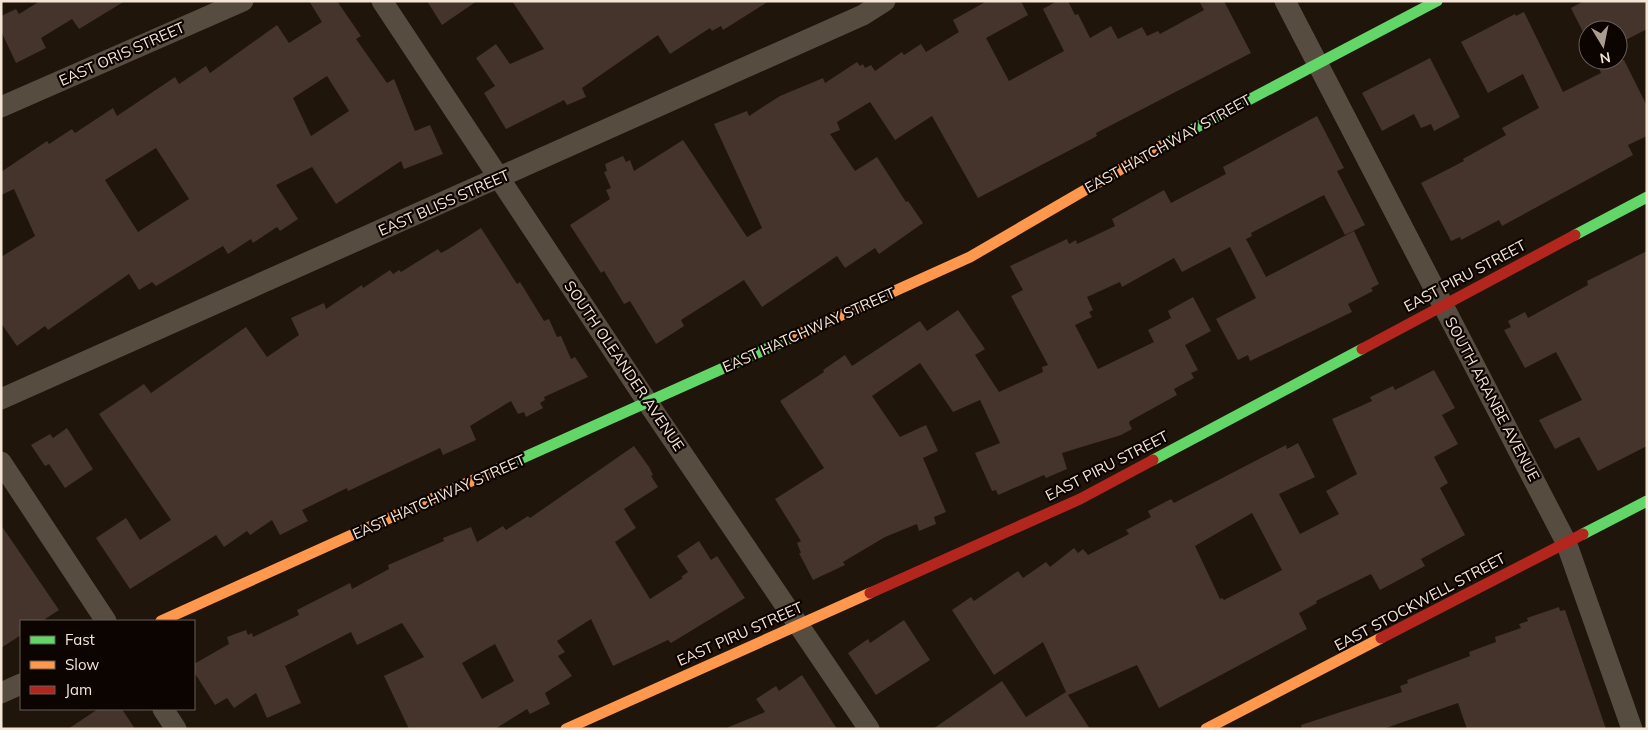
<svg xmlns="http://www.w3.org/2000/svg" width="1648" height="730" viewBox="0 0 1648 730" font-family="Mulish,sans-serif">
<rect width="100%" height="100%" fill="#20150a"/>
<!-- building -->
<path fill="#44342c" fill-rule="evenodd" d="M 40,1 L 125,1 L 79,29 L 72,19 L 41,38 L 46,48 L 16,63 L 1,31 L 1,16 L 16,9 L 19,14 Z
M 309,1 L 337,1 L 361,36 L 356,39 L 387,83 L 394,79 L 415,131 L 430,125 L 443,154 L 404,169 L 401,161 L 336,204 L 312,167 L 276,185 L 298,219 L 280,231 L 277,227 L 253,243 L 251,239 L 228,254 L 223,246 L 156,286 L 152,282 L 139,290 L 129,274 L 48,330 L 45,326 L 17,346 L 1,323 L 1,257 L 35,236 L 14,189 L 1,195 L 1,172 L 47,141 L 49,144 L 72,129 L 75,133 L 113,108 L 117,116 L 175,77 L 179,84 L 206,66 L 210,73 L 277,25 L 289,43 L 322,22 ZM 327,76 L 349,111 L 311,136 L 293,98 ZM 156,148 L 189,199 L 138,232 L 105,180 Z
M 427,1 L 477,1 L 442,25 Z
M 512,1 L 769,1 L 723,30 L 721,26 L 712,31 L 710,28 L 670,54 L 658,35 L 582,88 L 586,97 L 567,105 L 564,100 L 506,129 L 484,93 L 495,86 L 476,58 L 496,44 L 510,64 L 544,49 Z
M 987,1 L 1021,1 L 1028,15 L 986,38 L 1009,81 L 1064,51 L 1043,9 L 1057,1 L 1068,1 L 1075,15 L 1078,14 L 1090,38 L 1111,26 L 1118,39 L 1142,27 L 1147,36 L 1158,31 L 1160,34 L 1204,10 L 1199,1 L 1224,1 L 1251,53 L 1096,133 L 1097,136 L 978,198 L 932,116 L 895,140 L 870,102 L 837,122 L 840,130 L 830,134 L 855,171 L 877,157 L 906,202 L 908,201 L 923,223 L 879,254 L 875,248 L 845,268 L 837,256 L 762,307 L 744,280 L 681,320 L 684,326 L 656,344 L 630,301 L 624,304 L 604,271 L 601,273 L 570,225 L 610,199 L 606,190 L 611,188 L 604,172 L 607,171 L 605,164 L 623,156 L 626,162 L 630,160 L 634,171 L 683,140 L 747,237 L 762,228 L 714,124 L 747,111 L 749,116 L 780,96 L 823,78 L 825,83 L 857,62 L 860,66 L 863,64 L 865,68 L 871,65 L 875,71 L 902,52 L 904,55 L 921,44 L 926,52 L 959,32 L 953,20 Z
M 1584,1 L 1647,1 L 1647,29 L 1618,44 L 1618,30 L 1588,30 L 1588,42 L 1571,8 Z
M 1524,12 L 1563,92 L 1601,73 L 1595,60 L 1624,60 L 1647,106 L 1647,136 L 1628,145 L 1633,155 L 1502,226 L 1499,220 L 1461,240 L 1460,237 L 1451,241 L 1421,183 L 1464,161 L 1463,159 L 1506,135 L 1502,128 L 1539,108 L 1523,74 L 1488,93 L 1461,42 L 1515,14 L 1516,16 Z
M 1430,58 L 1460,117 L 1434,131 L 1431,124 L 1421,128 L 1414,114 L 1382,131 L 1362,93 Z
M 1317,116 L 1344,168 L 1337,171 L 1365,225 L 1345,235 L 1324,195 L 1251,233 L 1252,236 L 1246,239 L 1266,277 L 1354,231 L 1379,284 L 1371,288 L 1373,291 L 1348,304 L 1352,312 L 1250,361 L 1248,355 L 1238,360 L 1216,319 L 1256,298 L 1230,247 L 1182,272 L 1174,258 L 1122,287 L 1120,282 L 1087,297 L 1093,310 L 1089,312 L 1092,317 L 1075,325 L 1098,369 L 1154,342 L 1148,330 L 1171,318 L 1168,311 L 1193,297 L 1211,331 L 1185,345 L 1198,370 L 1191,373 L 1194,378 L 1174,389 L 1177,395 L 1130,421 L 1129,423 L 1132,429 L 1121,435 L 1062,453 L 1067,469 L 1046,478 L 1044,475 L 998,495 L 996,490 L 992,491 L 975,453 L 1000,443 L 980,400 L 953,412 L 920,363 L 872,396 L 900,437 L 926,425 L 938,451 L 923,458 L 946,512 L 934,517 L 936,524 L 919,531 L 917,524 L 885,537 L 843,562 L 845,565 L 813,580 L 799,553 L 801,553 L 797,543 L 801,541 L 775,499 L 824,468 L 780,401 L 824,372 L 823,370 L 845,355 L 852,366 L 920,321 L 927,331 L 958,310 L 985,349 L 975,355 L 999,392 L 1043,372 L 1042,367 L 1048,365 L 1011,296 L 1023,290 L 1010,266 L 1067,239 L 1069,244 L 1076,240 L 1077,244 L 1115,226 L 1112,219 L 1164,190 L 1171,203 L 1226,174 L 1223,167 Z
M 481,228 L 517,284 L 520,282 L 544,321 L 549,319 L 557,337 L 561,336 L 571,359 L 575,357 L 588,377 L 544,397 L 545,400 L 540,403 L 543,408 L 526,417 L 524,412 L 518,414 L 511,401 L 470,426 L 476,440 L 443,455 L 440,448 L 348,491 L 347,488 L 302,510 L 308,521 L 280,535 L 272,520 L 250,535 L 247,531 L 224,547 L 216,535 L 130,589 L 96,538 L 126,518 L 140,540 L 171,520 L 99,414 L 144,384 L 151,393 L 246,327 L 267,357 L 299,335 L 291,318 L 324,303 L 326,309 L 362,285 L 363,288 L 390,270 L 393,274 L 399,270 L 401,272 L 438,249 L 441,253 L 450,248 Z
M 1647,251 L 1647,446 L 1598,471 L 1579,437 L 1555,449 L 1539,420 L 1582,400 L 1556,352 L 1525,368 L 1504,330 L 1511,327 L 1508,321 L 1525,312 L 1528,318 L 1588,285 L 1587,281 Z
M 1434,370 L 1455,408 L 1442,415 L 1458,444 L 1434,457 L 1448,483 L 1440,488 L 1465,535 L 1421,559 L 1425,566 L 1380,590 L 1371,574 L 1316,601 L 1317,603 L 1299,613 L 1307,629 L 1159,708 L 1137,665 L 1068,695 L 1090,729 L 933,729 L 1002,681 L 1026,717 L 1066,692 L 1043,642 L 994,675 L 952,610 L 971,597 L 974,601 L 1018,571 L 1023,578 L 1046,562 L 1050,567 L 1074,548 L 1078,553 L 1083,549 L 1088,555 L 1129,534 L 1126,530 L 1151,517 L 1148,511 L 1171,499 L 1174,503 L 1286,445 L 1287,449 L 1298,443 L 1315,477 L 1279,494 L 1300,534 L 1339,514 L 1326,491 L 1357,474 L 1332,419 L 1372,401 L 1370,397 L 1393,386 L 1395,390 ZM 1252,513 L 1282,570 L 1224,600 L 1222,598 L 1220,599 L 1195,546 Z
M 67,428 L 93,469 L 65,488 L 49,464 L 45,466 L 31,445 L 50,434 L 53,438 Z
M 634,446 L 649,467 L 653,475 L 651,476 L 658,487 L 624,509 L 636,528 L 615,542 L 650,599 L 683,578 L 681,577 L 688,572 L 677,556 L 699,541 L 711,560 L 717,556 L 745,598 L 671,643 L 668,640 L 613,666 L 591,619 L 557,641 L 565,652 L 558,656 L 572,676 L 545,693 L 550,704 L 530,714 L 527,709 L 495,729 L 409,729 L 384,676 L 424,657 L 402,623 L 357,645 L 351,632 L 285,666 L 301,703 L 267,718 L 256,693 L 234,708 L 227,698 L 215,705 L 194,672 L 194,664 L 229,644 L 227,637 L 246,630 L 248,635 L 252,633 L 253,637 L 299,615 L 297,610 L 350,583 L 352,589 L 389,569 L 388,565 L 444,541 L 443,538 L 471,527 L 477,542 L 503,526 L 506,530 L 528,516 L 530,518 ZM 495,644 L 514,681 L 482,699 L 462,663 Z
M 1,525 L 59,610 L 42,621 L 21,621 L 21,635 L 1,648 Z
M 1559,607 L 1560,611 L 1565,610 L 1606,729 L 1467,729 L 1458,703 L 1383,729 L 1302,729 L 1301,725 L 1402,692 L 1400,686 L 1408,683 L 1407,680 L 1470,656 L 1469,652 L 1496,642 L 1495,637 L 1521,628 L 1519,624 L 1528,621 L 1527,618 Z
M 904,620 L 930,660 L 876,695 L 848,653 L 868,639 L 870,643 Z
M 802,675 L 837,729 L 724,729 L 765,712 L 756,699 L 776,686 L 779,691 Z
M 98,709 L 122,709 L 135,729 L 68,729 Z"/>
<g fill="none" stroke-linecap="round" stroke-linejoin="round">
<!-- street -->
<path stroke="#574c40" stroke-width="21" d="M 382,1 L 648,403 L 869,729
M 1285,1 L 1566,542 L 1632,729
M 1,107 L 243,1
M 1,399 L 863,15 L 885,1
M 1,462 L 106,621
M 1,693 L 21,684
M 163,709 L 176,729"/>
<!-- fast -->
<path stroke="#63d668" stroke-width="11" d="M 1159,147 L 1437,1
M 1575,235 L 1647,197
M 1153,460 L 1362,349
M 498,469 L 795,336
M 1583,534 L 1647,501"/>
<!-- slow -->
<path stroke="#ff974d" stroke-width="11" d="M 795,336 L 970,257 L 1159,147
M 161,621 L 498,469
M 566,729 L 870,593
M 1206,729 L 1381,638"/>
<!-- jam -->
<path stroke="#b3261e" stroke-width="11" d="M 1362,349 L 1575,235
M 870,593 L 1080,499 L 1153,460
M 1381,638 L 1583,534"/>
</g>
<g text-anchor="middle" stroke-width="4.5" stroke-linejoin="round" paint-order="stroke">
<!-- street labels -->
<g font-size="15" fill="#f4e5d7" stroke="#0c0400">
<text transform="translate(122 54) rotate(-24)" y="5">EAST ORIS STREET</text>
<text transform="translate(1168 144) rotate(-29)" y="5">EAST HATCHWAY STREET</text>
<text transform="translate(444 203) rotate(-24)" y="5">EAST BLISS STREET</text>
<text transform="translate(1465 276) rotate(-28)" y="5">EAST PIRU STREET</text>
<text transform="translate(809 330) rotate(-24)" y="5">EAST HATCHWAY STREET</text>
<text transform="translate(624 366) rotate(56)" y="5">SOUTH OLEANDER AVENUE</text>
<text transform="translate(1492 399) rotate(62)" y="5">SOUTH ARANBE AVENUE</text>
<text transform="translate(1107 466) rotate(-27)" y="5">EAST PIRU STREET</text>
<text transform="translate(439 497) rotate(-24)" y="5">EAST HATCHWAY STREET</text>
<text transform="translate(1420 602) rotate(-28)" y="5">EAST STOCKWELL STREET</text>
<text transform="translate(740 634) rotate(-24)" y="5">EAST PIRU STREET</text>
</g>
</g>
<!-- border -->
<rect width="1648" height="730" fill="none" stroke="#f4e5d7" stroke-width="5"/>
<!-- legend -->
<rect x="20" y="620" width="175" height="90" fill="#0c0400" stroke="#695e56"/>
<rect x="30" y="636" width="25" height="8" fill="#63d668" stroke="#695e56"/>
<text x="65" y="645" font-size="15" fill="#f4e5d7">Fast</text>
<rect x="30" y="661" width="25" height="8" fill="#ff974d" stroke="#695e56"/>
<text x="65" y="670" font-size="15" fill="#f4e5d7">Slow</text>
<rect x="30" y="686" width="25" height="8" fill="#b3261e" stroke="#695e56"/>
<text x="65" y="695" font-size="15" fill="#f4e5d7">Jam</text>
<!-- north arrow -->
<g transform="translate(1603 45) rotate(170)"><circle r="24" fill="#0c0400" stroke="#695e56"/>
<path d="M0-4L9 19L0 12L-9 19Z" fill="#aa9c8f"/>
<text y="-8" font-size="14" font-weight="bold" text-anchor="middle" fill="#f4e5d7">N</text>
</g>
</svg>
